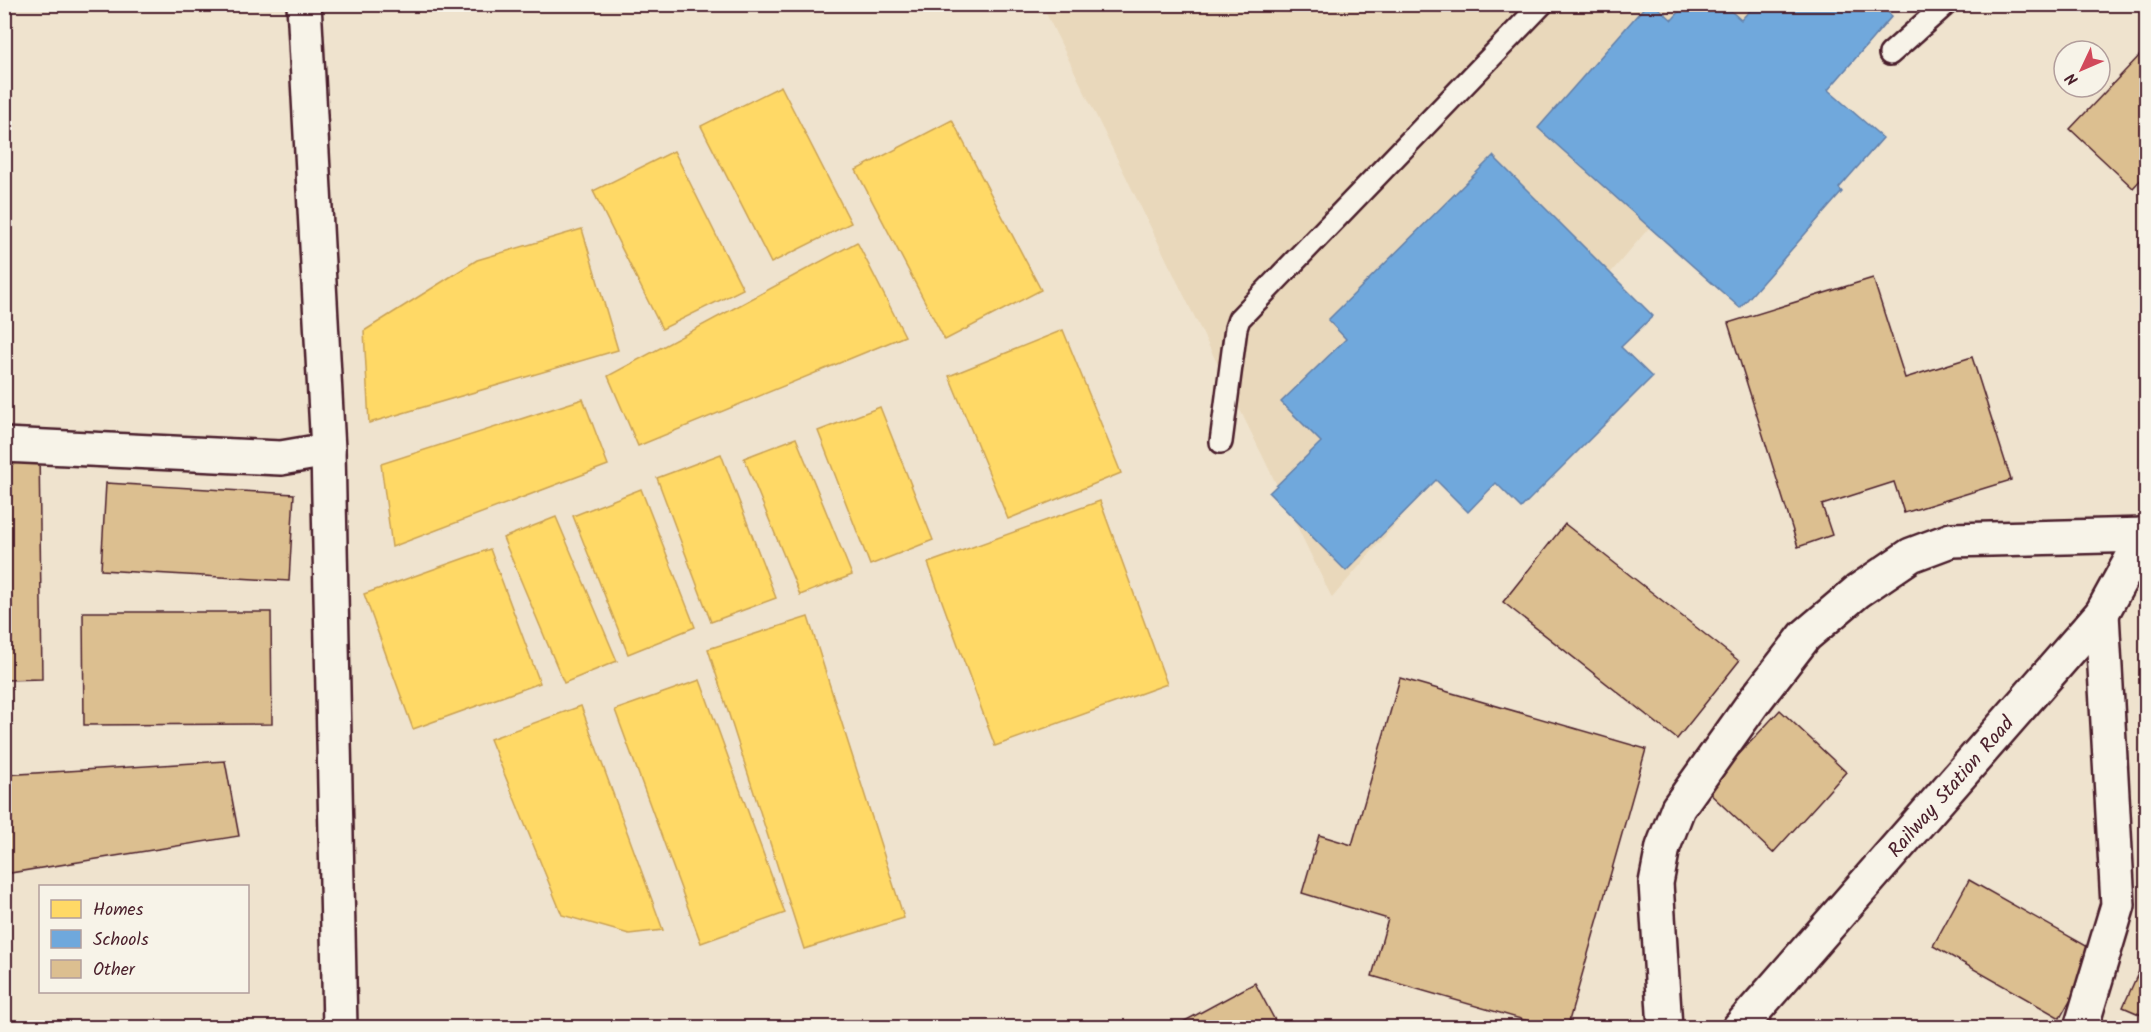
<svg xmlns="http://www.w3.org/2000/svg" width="2151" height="1032" viewBox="0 0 2151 1032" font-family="Kalam,sans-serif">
<rect width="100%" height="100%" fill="#efe3ce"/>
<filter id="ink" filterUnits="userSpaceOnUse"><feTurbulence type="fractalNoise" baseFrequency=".0167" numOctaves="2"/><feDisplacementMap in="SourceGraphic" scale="12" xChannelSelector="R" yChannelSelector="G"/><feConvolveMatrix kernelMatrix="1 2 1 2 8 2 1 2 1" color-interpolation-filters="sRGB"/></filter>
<g filter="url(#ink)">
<!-- built -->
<path fill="#e9d8bb" d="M 1042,5 L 1840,5 L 1332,598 Z"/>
<!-- homes -->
<path fill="#ffd966" stroke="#c9a154" stroke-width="1.5" d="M 781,86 L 851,223 L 771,263 L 701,126 Z
M 952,120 L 1041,290 L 945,340 L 856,170 Z
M 674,151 L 743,289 L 662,329 L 593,191 Z
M 582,229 L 618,350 L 369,423 L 364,331 L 477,260 Z
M 857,242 L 905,336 L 638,446 L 608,376 Z
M 1063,330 L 1121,473 L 1008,519 L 949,376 Z
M 583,399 L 608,465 L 392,547 L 381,464 Z
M 880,407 L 933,540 L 870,565 L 818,431 Z
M 796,438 L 852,575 L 800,595 L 744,458 Z
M 721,454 L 776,598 L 711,622 L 657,478 Z
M 641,489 L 695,627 L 628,654 L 573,516 Z
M 1100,501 L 1167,684 L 995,746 L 928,563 Z
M 556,517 L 617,661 L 564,683 L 503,538 Z
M 490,549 L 540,683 L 413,729 L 364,594 Z
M 808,617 L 904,918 L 804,949 L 708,649 Z
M 700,680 L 785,913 L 701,943 L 615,710 Z
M 581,706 L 663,930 L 629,934 L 562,915 L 490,739 Z"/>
<!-- schools -->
<path fill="#6fa8dc" stroke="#647fa7" stroke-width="1.5" d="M 1647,4 L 1654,4 L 1672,20 L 1686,4 L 1723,4 L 1741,20 L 1756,4 L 1879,4 L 1892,16 L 1828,90 L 1883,138 L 1839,188 L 1842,192 L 1740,308 L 1538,128 Z
M 1493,156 L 1653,316 L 1621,347 L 1652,377 L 1521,508 L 1496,483 L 1468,512 L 1436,480 L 1346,571 L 1269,493 L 1321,442 L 1281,402 L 1346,339 L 1328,320 Z"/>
<!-- building -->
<path fill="#dcbf90" stroke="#4a1f2b" stroke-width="1.5" d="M 2141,54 L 2146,59 L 2146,174 L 2133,188 L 2070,129 Z
M 1873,278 L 1905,378 L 1972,357 L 2011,480 L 1904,513 L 1894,482 L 1822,505 L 1832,535 L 1798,547 L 1728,323 Z
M 4,450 L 39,450 L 42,679 L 4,680 Z
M 106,483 L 294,494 L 289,581 L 101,570 Z
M 1565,524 L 1739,661 L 1677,739 L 1503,602 Z
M 83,612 L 271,612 L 272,724 L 84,725 Z
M 1400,678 L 1646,749 L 1567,1028 L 1552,1028 L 1372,976 L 1388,919 L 1302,893 L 1319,835 L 1352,845 Z
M 1780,710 L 1846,772 L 1773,853 L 1706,790 Z
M 225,761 L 239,836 L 4,874 L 4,775 Z
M 1969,880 L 2097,952 L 2060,1018 L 1933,946 Z
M 2140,969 L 2146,972 L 2146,1017 L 2123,1007 Z
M 1255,983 L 1279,1028 L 1184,1028 L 1181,1023 Z"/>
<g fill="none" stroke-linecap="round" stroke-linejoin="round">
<defs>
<path id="service" d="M 1890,54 L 1946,4
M 1221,442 L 1236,328 L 1239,319 L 1542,4"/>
<path id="minor" d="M 4,445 L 281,458 L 328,450
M 1665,1028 L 1656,883 L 1663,847 L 1678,808 L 1753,703 L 1805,636 L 1858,591 L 1911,555 L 1951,540 L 2146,535
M 2081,1028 L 2118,905 L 2102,613"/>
<g id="tertiary">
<path d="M 304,4 L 328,450 L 340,1028"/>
<path id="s1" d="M 1739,1028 L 2102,613 L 2146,533"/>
</g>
</defs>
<!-- service casing -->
<use href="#service" stroke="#4a1f2b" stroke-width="26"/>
<!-- minor casing -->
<use href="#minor" stroke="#4a1f2b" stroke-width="38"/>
<!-- tertiary casing -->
<use href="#tertiary" stroke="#4a1f2b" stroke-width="38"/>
<!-- service -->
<use href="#service" stroke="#f7f3e8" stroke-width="21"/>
<!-- minor -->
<use href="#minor" stroke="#f7f3e8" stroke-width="33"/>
<!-- tertiary -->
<use href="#tertiary" stroke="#f7f3e8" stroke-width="33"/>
</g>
</g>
<g text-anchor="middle" stroke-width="6" stroke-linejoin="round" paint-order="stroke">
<!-- street labels -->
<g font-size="20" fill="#4a1f2b" stroke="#f7f3e8">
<text dy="7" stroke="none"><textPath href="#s1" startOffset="321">Railway Station Road</textPath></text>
</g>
</g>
<!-- margin -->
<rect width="2151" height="1032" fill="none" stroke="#f7f3e8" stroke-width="24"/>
<rect x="12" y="12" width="2127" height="1008" fill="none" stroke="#4a1f2b" stroke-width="2" filter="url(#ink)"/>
<!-- legend -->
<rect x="39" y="885" width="210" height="108" fill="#f7f3e8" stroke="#b29e9c" stroke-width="1.5"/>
<rect x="51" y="900" width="30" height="18" fill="#ffd966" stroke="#b29e9c" stroke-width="1.5"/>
<text x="93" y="915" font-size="18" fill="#4a1f2b">Homes</text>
<rect x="51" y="930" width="30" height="18" fill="#6fa8dc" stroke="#b29e9c" stroke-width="1.5"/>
<text x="93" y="945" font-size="18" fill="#4a1f2b">Schools</text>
<rect x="51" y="960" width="30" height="18" fill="#dcbf90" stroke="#b29e9c" stroke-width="1.5"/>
<text x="93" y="975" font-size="18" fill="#4a1f2b">Other</text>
<!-- north arrow -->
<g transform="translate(2082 69) rotate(226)"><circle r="28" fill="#f7f3e8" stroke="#b29e9c" stroke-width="1.5"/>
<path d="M0-4.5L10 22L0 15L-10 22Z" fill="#d1495b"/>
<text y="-9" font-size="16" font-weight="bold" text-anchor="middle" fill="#4a1f2b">N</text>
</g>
</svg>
